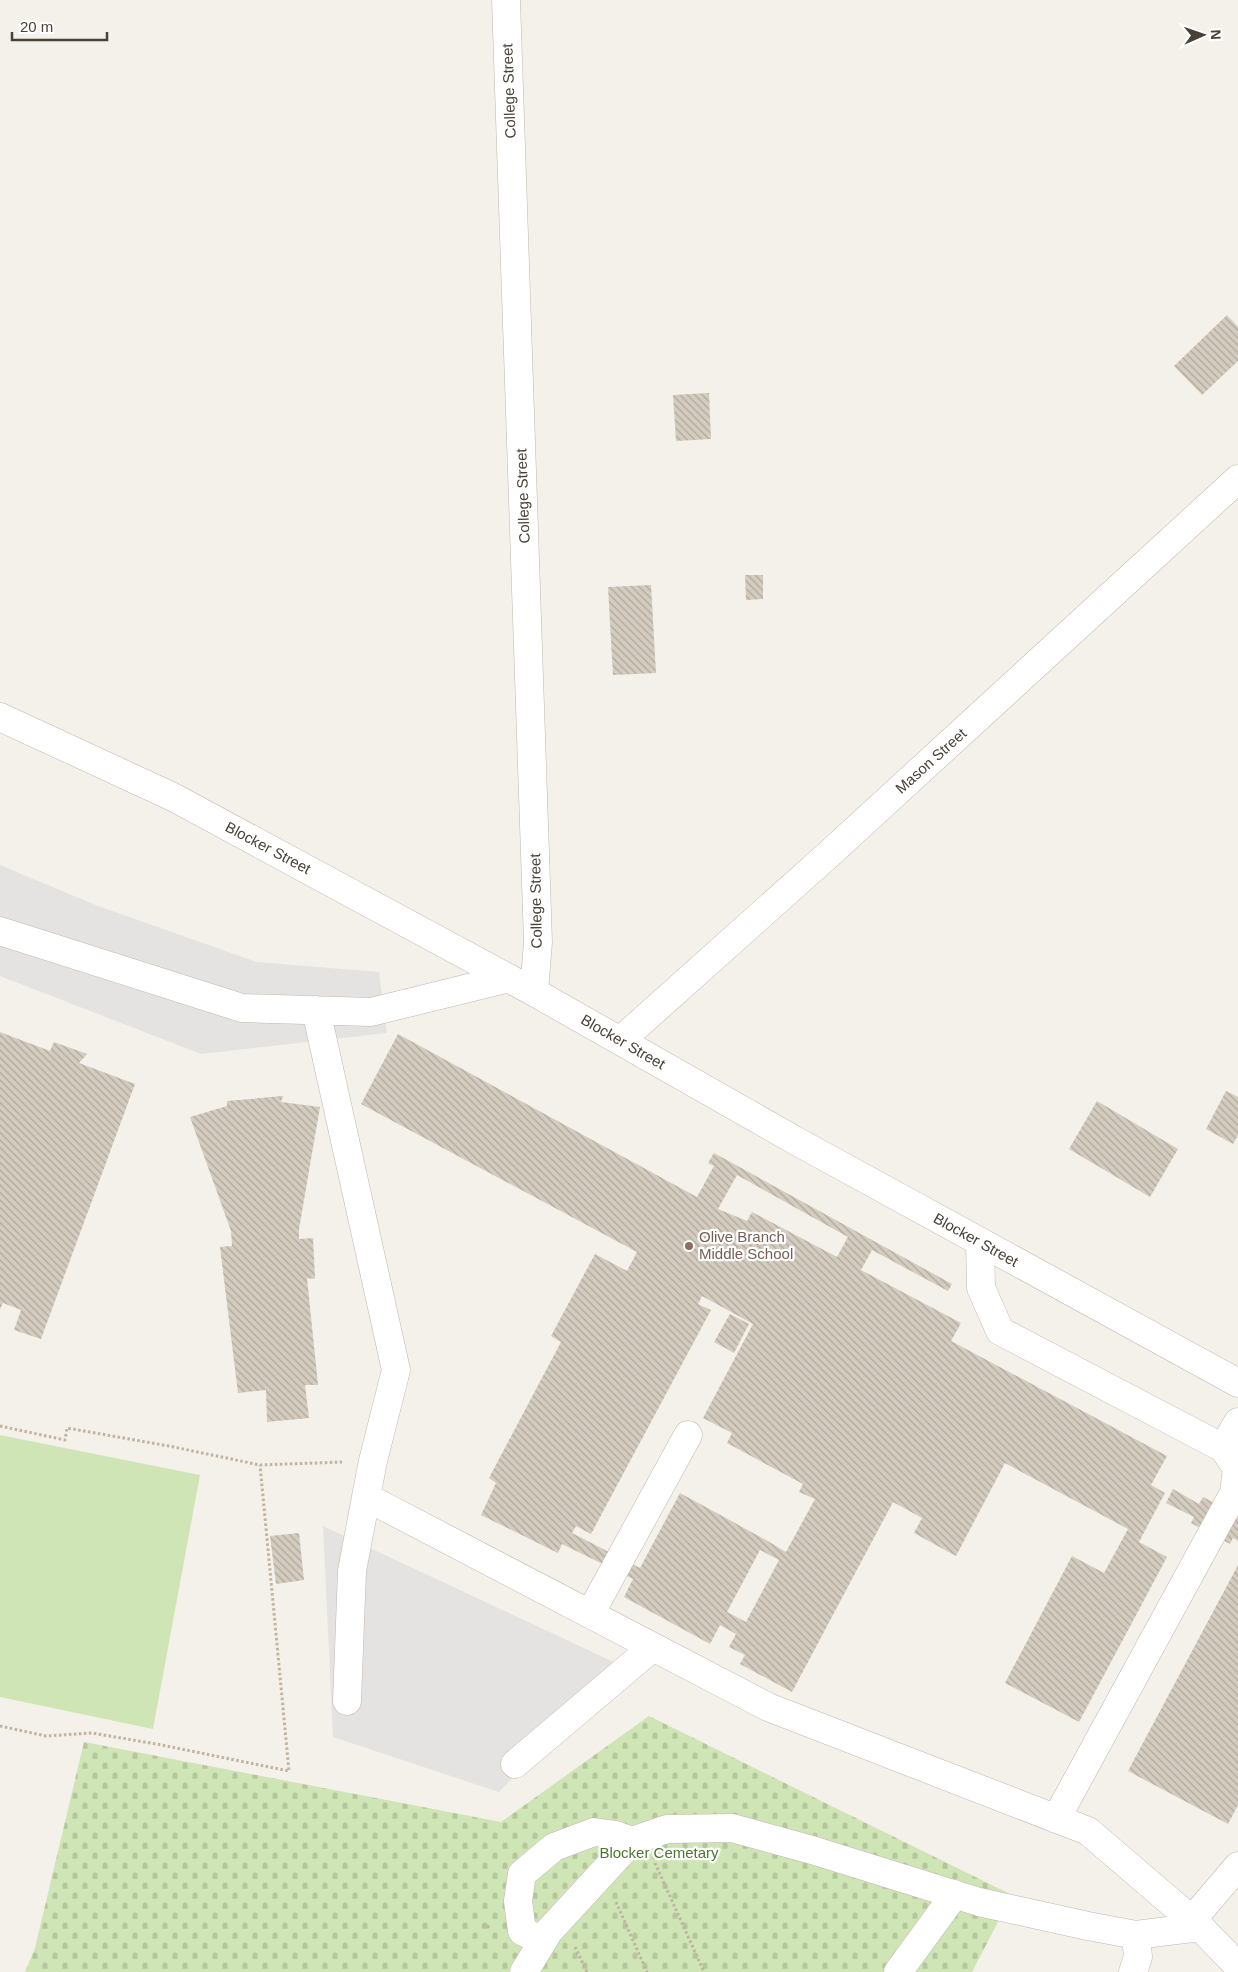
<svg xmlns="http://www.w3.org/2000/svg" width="1238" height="1972" viewBox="0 0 1238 1972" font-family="Arial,sans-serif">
<defs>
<pattern id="cemetery-stones" width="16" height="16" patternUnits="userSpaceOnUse" patternTransform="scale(1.25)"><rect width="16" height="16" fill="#d0e5b5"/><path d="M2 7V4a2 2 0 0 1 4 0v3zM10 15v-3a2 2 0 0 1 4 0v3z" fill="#b4c69c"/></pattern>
<pattern id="building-back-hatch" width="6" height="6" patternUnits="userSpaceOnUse" patternTransform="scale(1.25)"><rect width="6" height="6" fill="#d5ccc0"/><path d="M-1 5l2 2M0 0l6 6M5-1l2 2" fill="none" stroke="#afa79d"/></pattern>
</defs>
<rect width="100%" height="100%" fill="#f4f0ea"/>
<!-- cemetery -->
<path fill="url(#cemetery-stones)" d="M 649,1716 L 1012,1895 L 972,1972 L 25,1972 L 35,1948 L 84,1742 L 501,1822 Z"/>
<!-- pitch -->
<path fill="#d0e5b5" d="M 0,1435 L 200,1475 L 153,1729 L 0,1697 Z"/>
<!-- parking -->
<path fill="#e5e3e1" d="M 0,865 L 98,906 L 257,962 L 379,972 L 387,1033 L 201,1054 L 0,976 Z
M 323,1526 L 622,1666 L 499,1792 L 333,1737 Z"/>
<!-- building -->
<path fill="url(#building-back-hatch)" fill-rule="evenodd" d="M 1227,315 L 1238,327 L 1238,361 L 1202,395 L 1174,366 Z
M 709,393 L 711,439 L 676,441 L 673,395 Z
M 745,575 L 763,575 L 763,599 L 746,600 Z
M 651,585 L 656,673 L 613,675 L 608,587 Z
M 0,1032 L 50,1051 L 54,1042 L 87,1054 L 79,1063 L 135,1084 L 41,1339 L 14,1330 L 21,1310 L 3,1303 L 0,1309 Z
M 398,1034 L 697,1197 L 714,1166 L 708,1163 L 714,1153 L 952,1284 L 948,1291 L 872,1250 L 861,1270 L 961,1323 L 951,1341 L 1167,1456 L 1151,1485 L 1165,1493 L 1139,1542 L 1167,1557 L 1079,1722 L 1005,1683 L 1072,1556 L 1104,1573 L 1128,1529 L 1005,1463 L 956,1556 L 914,1533 L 922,1518 L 893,1502 L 792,1692 L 740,1664 L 745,1655 L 729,1647 L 736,1634 L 720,1625 L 710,1644 L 624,1597 L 633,1579 L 562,1544 L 558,1553 L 481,1515 L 496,1483 L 489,1478 L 561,1342 L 551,1336 L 595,1254 L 627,1271 L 637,1252 L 361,1104 ZM 737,1175 L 848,1237 L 837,1257 L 752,1212 L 747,1221 L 718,1209 ZM 702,1296 L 753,1324 L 703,1418 L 732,1433 L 727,1443 L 803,1484 L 799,1492 L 815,1499 L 786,1552 L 766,1540 L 680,1493 L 640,1568 L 572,1533 L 576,1526 L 591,1534 L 711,1310 L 698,1304 ZM 760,1550 L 779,1560 L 746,1622 L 727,1612 Z
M 1226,1091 L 1238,1097 L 1238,1135 L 1233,1144 L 1206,1129 Z
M 283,1096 L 281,1102 L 320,1107 L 299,1229 L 299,1239 L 313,1238 L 315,1279 L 307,1278 L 318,1385 L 305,1385 L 309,1418 L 267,1422 L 266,1390 L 238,1393 L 220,1247 L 232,1246 L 231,1231 L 190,1117 L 227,1106 L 227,1101 Z
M 1097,1101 L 1178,1149 L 1150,1197 L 1069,1149 Z
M 730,1314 L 749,1324 L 734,1353 L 714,1342 Z
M 1173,1489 L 1199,1504 L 1203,1497 L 1238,1515 L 1238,1541 L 1233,1538 L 1230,1544 L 1191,1523 L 1194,1517 L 1166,1503 Z
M 299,1533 L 304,1580 L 276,1584 L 270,1536 Z
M 1238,1565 L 1238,1805 L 1228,1824 L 1128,1771 Z"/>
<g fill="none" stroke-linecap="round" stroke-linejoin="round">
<defs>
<path id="minor" d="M 506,0 L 538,942 L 534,992
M 0,717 L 173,797 L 534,992 L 798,1142 L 1238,1383
M 0,931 L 242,1008 L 371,1012 L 509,978
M 316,1010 L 396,1370 L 373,1461 L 366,1497 L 768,1707 L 1088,1831 L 1200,1927 L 1238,1966
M 621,1040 L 829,854 L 1238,479
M 980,1242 L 981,1288 L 1000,1331 L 1223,1448 L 1238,1422
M 590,1614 L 688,1435
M 347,1701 L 352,1571 L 366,1497
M 515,1764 L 653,1647
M 1056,1819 L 1234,1493 L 1237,1468 L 1223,1448
M 1192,1920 L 1238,1866
M 543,1941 L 522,1931 L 518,1901 L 522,1874 L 554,1847 L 594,1832 L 616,1835 L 632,1841
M 524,1972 L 549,1931 L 632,1841 L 667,1829 L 732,1828 L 812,1850 L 979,1902 L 1088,1926 L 1136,1935 L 1200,1927
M 898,1972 L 955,1894
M 1133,1972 L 1138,1957 L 1136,1935"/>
</defs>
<!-- minor casing -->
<use href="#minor" stroke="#bfb8ad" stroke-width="29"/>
<!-- path -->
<path stroke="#c0b39f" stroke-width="3" stroke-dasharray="2.5 2.5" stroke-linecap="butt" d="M 0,1426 L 65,1440 L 67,1428 L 169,1446 L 260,1465 L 342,1462
M 0,1726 L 46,1736 L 92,1733 L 162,1745 L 289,1771 L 260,1465
M 655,1863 L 704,1972
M 616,1902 L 647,1972
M 482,1926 L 492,1927
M 575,1947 L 587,1972"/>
<!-- minor -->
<use href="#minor" stroke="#fff" stroke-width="28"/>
</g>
<!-- markers -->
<circle fill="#8d6e63" stroke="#fff" stroke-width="2" cx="689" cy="1246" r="5"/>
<g text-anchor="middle" stroke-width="4.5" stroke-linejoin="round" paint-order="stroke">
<!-- street labels -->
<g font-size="15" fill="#474138" stroke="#fff">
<text transform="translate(509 91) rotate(-92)" y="5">College Street</text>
<text transform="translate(523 496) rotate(-92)" y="5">College Street</text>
<text transform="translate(931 761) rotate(-42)" y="5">Mason Street</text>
<text transform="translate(268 848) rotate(28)" y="5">Blocker Street</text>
<text transform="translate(536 901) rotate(-91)" y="5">College Street</text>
<text transform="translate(623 1042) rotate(30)" y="5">Blocker Street</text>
<text transform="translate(976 1240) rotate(29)" y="5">Blocker Street</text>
</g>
<!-- education labels -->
<g font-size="15" fill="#785e54" stroke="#fff" text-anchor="start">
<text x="699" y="1242">Olive Branch<tspan x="699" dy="17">Middle School</tspan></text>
</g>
<!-- park labels -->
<g font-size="15" fill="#4a762e" stroke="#fff">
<text x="659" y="1858">Blocker Cemetary</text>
</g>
</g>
<!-- north arrow -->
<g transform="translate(1203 35) rotate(88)" stroke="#ffffff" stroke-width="4" paint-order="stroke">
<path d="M0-4L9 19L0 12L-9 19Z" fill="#474138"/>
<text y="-8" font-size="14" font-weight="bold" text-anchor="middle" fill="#474138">N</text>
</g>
<!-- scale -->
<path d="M12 32v8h95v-8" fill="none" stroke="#474138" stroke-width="2.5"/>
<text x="20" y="32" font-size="15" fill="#474138" stroke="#ffffff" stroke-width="4" paint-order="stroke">20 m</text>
</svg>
